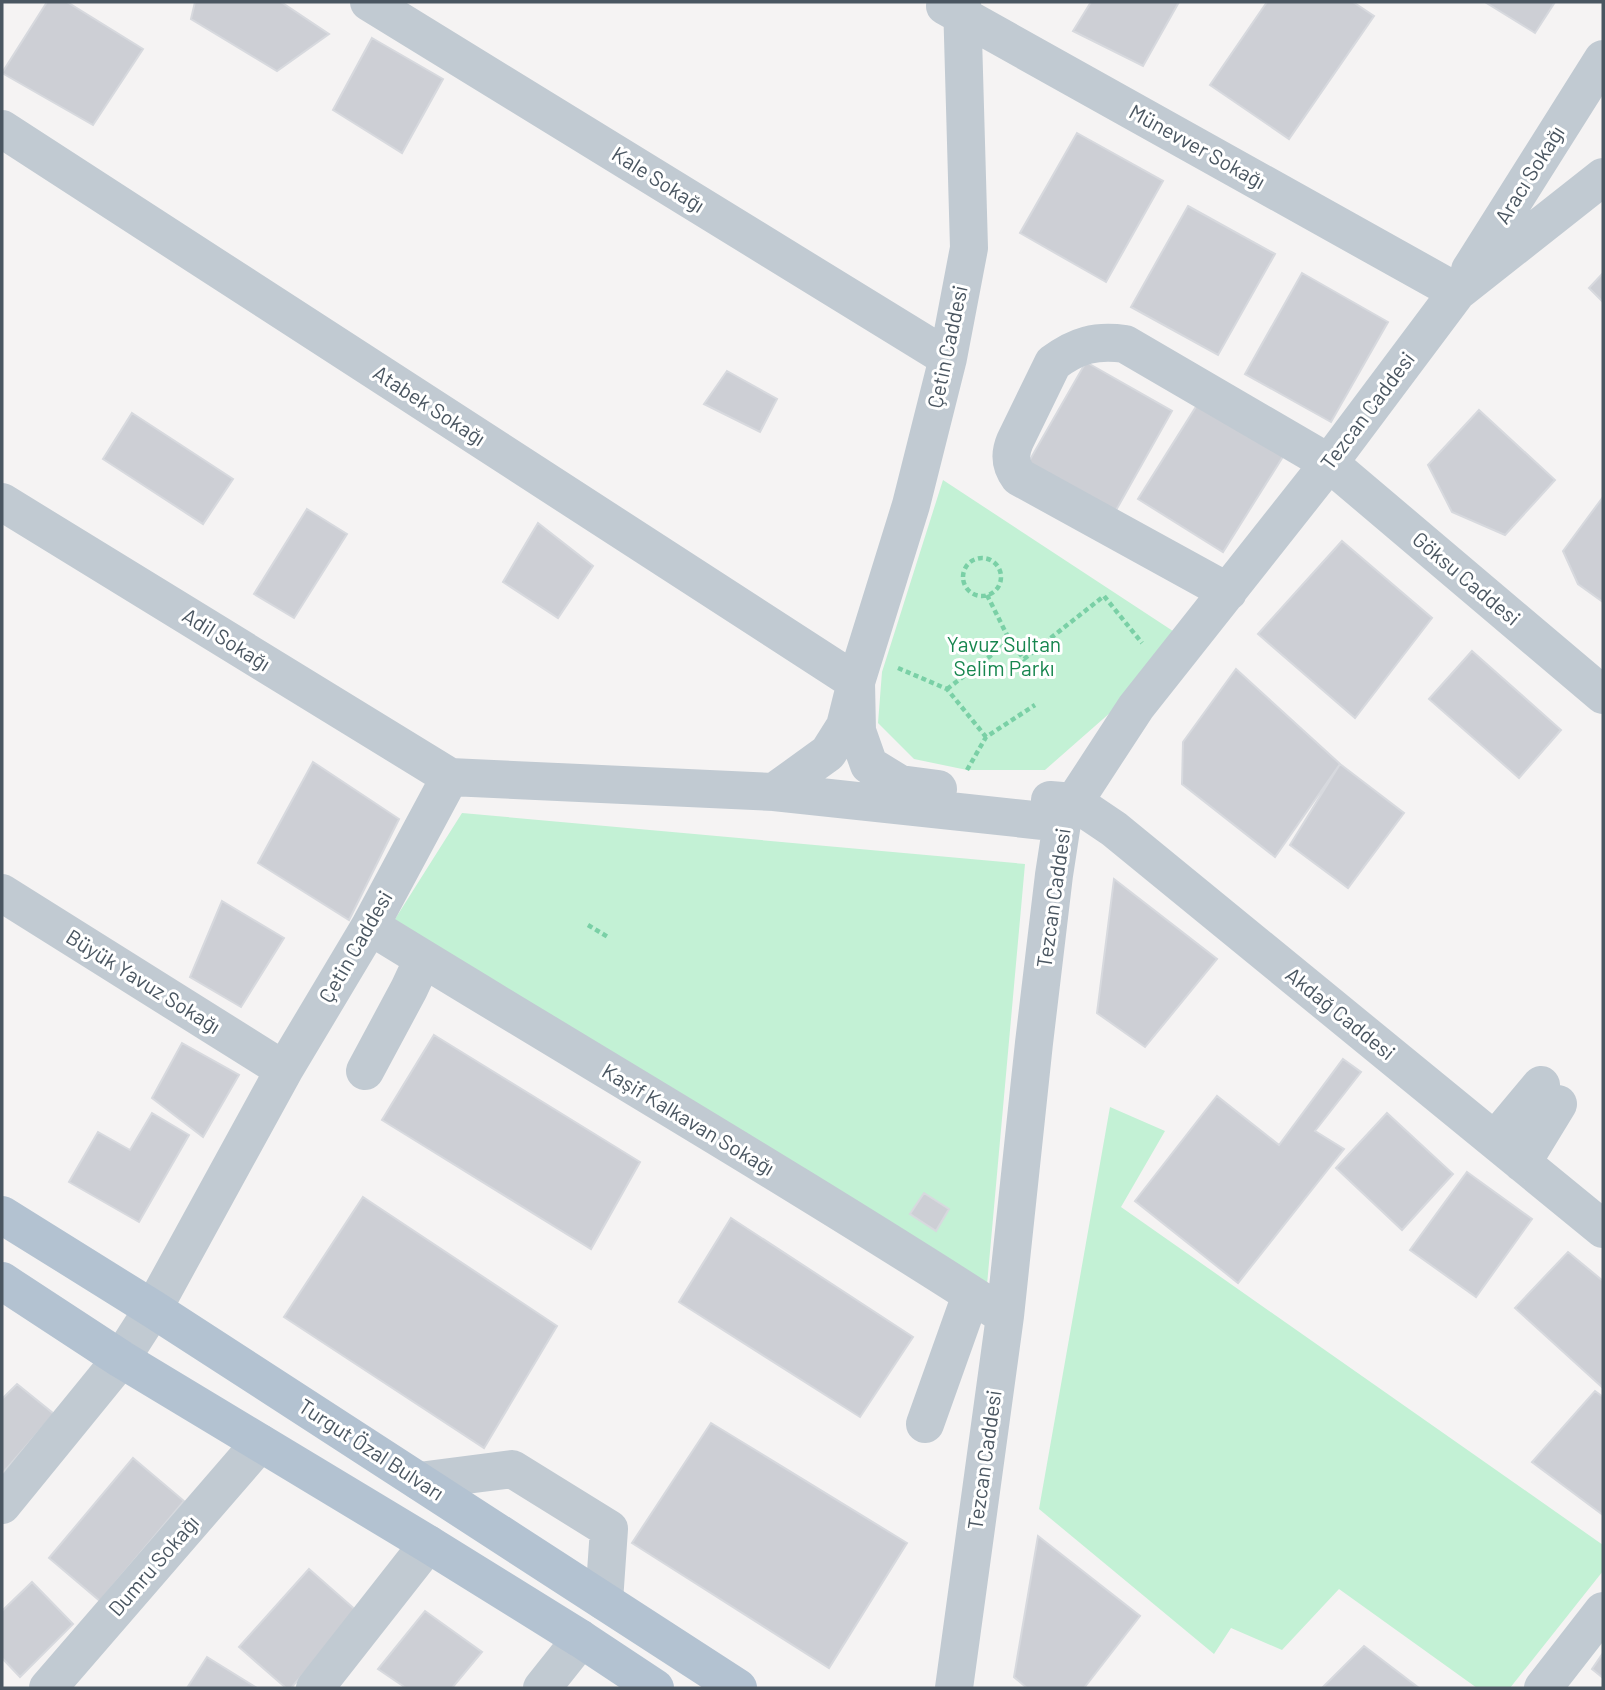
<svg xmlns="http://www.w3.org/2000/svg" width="1605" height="1690" viewBox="0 0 1605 1690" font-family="Barlow,sans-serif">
<rect width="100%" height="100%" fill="#f5f3f3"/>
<!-- green -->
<path fill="#c3f1d5" d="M 943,480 L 1179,635 L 1111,712 L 1045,770 L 967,770 L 914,759 L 878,723 L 882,672 Z
M 462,813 L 1025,864 L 986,1296 L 390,927 Z
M 1110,1107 L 1165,1131 L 1121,1207 L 1603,1545 L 1603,1571 L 1510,1688 L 1477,1688 L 1339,1589 L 1282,1650 L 1231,1628 L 1214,1654 L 1039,1509 Z"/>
<!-- building -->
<path fill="#cdcfd5" stroke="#d7d9de" stroke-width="2" d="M 47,2 L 67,2 L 143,49 L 93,125 L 2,73 Z
M 195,2 L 281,2 L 329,34 L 277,71 L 191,19 Z
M 1091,2 L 1179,2 L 1143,66 L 1073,31 Z
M 1267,2 L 1353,2 L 1374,16 L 1289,139 L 1210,85 Z
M 1485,2 L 1555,2 L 1535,33 Z
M 372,38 L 443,79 L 402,153 L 333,110 Z
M 1077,133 L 1163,181 L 1106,282 L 1020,233 Z
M 1188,206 L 1275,254 L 1218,355 L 1131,307 Z
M 1302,273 L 1388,322 L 1331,422 L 1245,374 Z
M 1603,273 L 1603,302 L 1589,288 Z
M 1086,362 L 1172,411 L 1115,512 L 1028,463 Z
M 727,371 L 777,399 L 760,432 L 704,404 Z
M 1199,402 L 1284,455 L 1223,552 L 1138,499 Z
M 1479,410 L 1555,480 L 1505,535 L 1452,512 L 1428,465 Z
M 132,413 L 233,479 L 203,524 L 103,459 Z
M 1603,497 L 1603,602 L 1578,584 L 1563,551 Z
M 307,509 L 347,534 L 294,618 L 254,594 Z
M 538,523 L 593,566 L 558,618 L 503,582 Z
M 1342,541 L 1432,618 L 1355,718 L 1258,634 Z
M 1472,651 L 1561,730 L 1519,778 L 1429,699 Z
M 1236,669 L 1340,764 L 1275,857 L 1182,784 L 1183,742 Z
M 313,762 L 399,819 L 349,920 L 258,863 Z
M 1340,764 L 1404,813 L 1348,888 L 1290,845 Z
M 1114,879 L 1217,959 L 1145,1047 L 1097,1013 Z
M 222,901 L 284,938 L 241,1007 L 190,977 Z
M 434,1035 L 640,1162 L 591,1249 L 382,1120 Z
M 182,1043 L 239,1075 L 203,1137 L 152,1098 Z
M 1343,1059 L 1361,1072 L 1315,1131 L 1344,1149 L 1238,1283 L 1135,1201 L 1217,1096 L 1279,1145 Z
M 152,1113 L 189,1135 L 139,1222 L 69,1182 L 98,1132 L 130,1150 Z
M 1387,1113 L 1453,1174 L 1402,1230 L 1336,1168 Z
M 1467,1172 L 1532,1219 L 1476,1297 L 1410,1250 Z
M 924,1193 L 949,1209 L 936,1231 L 910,1214 Z
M 363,1197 L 557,1326 L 484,1448 L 284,1317 Z
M 731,1218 L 913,1337 L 860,1417 L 679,1302 Z
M 1568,1252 L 1603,1281 L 1603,1388 L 1515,1308 Z
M 17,1384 L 54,1414 L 2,1474 L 2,1399 Z
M 1595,1391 L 1603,1397 L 1603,1515 L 1532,1462 Z
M 711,1423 L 907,1543 L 829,1668 L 632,1543 Z
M 133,1458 L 184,1501 L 100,1601 L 49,1558 Z
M 1038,1536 L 1140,1616 L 1084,1688 L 1027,1688 L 1014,1677 Z
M 309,1569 L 358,1612 L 291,1688 L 286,1688 L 239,1647 Z
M 32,1582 L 73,1624 L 20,1677 L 2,1658 L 2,1611 Z
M 425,1611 L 482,1652 L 452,1688 L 406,1688 L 378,1669 Z
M 1364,1646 L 1419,1688 L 1322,1688 Z
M 1603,1653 L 1603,1678 L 1592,1669 Z
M 207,1657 L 257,1688 L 187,1688 Z"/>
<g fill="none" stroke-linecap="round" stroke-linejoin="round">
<!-- path -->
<path stroke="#7ad0a6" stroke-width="4.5" stroke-dasharray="5 3.5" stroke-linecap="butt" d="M963 577a19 19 0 1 1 38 0a19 19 0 1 1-38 0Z
M 987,595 L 1010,641
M 898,668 L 947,689 L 986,737
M 947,689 L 1010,641 L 1024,659 L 1104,596 L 1142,643
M 967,770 L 986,737 L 1035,705
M 588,925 L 608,937"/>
<!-- minor -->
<path stroke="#c1cad2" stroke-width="38" d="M 369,2 L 948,358
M 945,6 L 1457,292
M 2,129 L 856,682
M 1470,270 L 1603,59
M 2,502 L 450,777 L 774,792 L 1062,823
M 1228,592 L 1019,477 C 1010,465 1009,455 1015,441 L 1053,363 C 1077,345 1096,340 1125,344 L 1329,463 L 1603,695
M 856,682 L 857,731 L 869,765 L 900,784 L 938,789
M 774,792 L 828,753 L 845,726 L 856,682 L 911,505 L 948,358 L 969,248 L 962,2
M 1050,800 L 1074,802 L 1114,829 L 1603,1229
M 2,893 L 284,1070
M 370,926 C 581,1056 796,1181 1005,1316
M 365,1071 L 409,989 L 423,959
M 1495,1140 L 1541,1085
M 1522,1163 L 1558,1104
M 925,1424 L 971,1295
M 419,1481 L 512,1469 L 609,1529 L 604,1601
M 2,1505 L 121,1359 L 153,1309 L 284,1070 L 370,926 L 450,777
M 48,1688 L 260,1443
M 315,1688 L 428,1544
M 542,1688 L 581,1639
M 954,1688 L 1005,1316 L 1034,1043 L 1054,875 L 1062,823 L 1074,802 L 1136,707 L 1329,463 L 1457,292 L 1603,177
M 1543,1688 L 1603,1611"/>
<!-- major -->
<path stroke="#b3c2d1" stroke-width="38" d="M 2,1215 L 153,1309 L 738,1688
M 2,1281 L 121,1359 L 428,1544 L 581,1639 L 655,1688"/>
</g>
<g text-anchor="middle" stroke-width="6" stroke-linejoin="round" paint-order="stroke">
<!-- street labels -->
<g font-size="21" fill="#4a5661" stroke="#fff">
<text transform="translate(1197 147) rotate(29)" y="7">Münevver Sokağı</text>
<text transform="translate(1530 175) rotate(-58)" y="7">Aracı Sokağı</text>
<text transform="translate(658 180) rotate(32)" y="7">Kale Sokağı</text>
<text transform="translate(948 347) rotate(-78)" y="7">Çetin Caddesi</text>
<text transform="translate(429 406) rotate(33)" y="7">Atabek Sokağı</text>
<text transform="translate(1368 411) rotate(-53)" y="7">Tezcan Caddesi</text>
<text transform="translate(1466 579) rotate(40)" y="7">Göksu Caddesi</text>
<text transform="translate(226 640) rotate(32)" y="7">Adil Sokağı</text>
<text transform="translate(1054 898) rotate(-82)" y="7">Tezcan Caddesi</text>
<text transform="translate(356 947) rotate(-60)" y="7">Çetin Caddesi</text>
<text transform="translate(143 982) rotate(32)" y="7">Büyük Yavuz Sokağı</text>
<text transform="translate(1340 1014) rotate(39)" y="7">Akdağ Caddesi</text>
<text transform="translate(688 1120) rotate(31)" y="7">Kaşif Kalkavan Sokağı</text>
<text transform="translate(371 1450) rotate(33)" y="7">Turgut Özal Bulvarı</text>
<text transform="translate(985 1460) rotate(-82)" y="7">Tezcan Caddesi</text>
<text transform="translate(154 1566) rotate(-49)" y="7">Dumru Sokağı</text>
</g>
<!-- park labels -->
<g font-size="21" fill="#17864f" stroke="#fff">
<text x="1004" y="652">Yavuz Sultan<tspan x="1004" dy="24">Selim Parkı</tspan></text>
</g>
</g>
<!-- border -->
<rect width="1605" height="1690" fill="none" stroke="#4a5661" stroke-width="7"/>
</svg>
